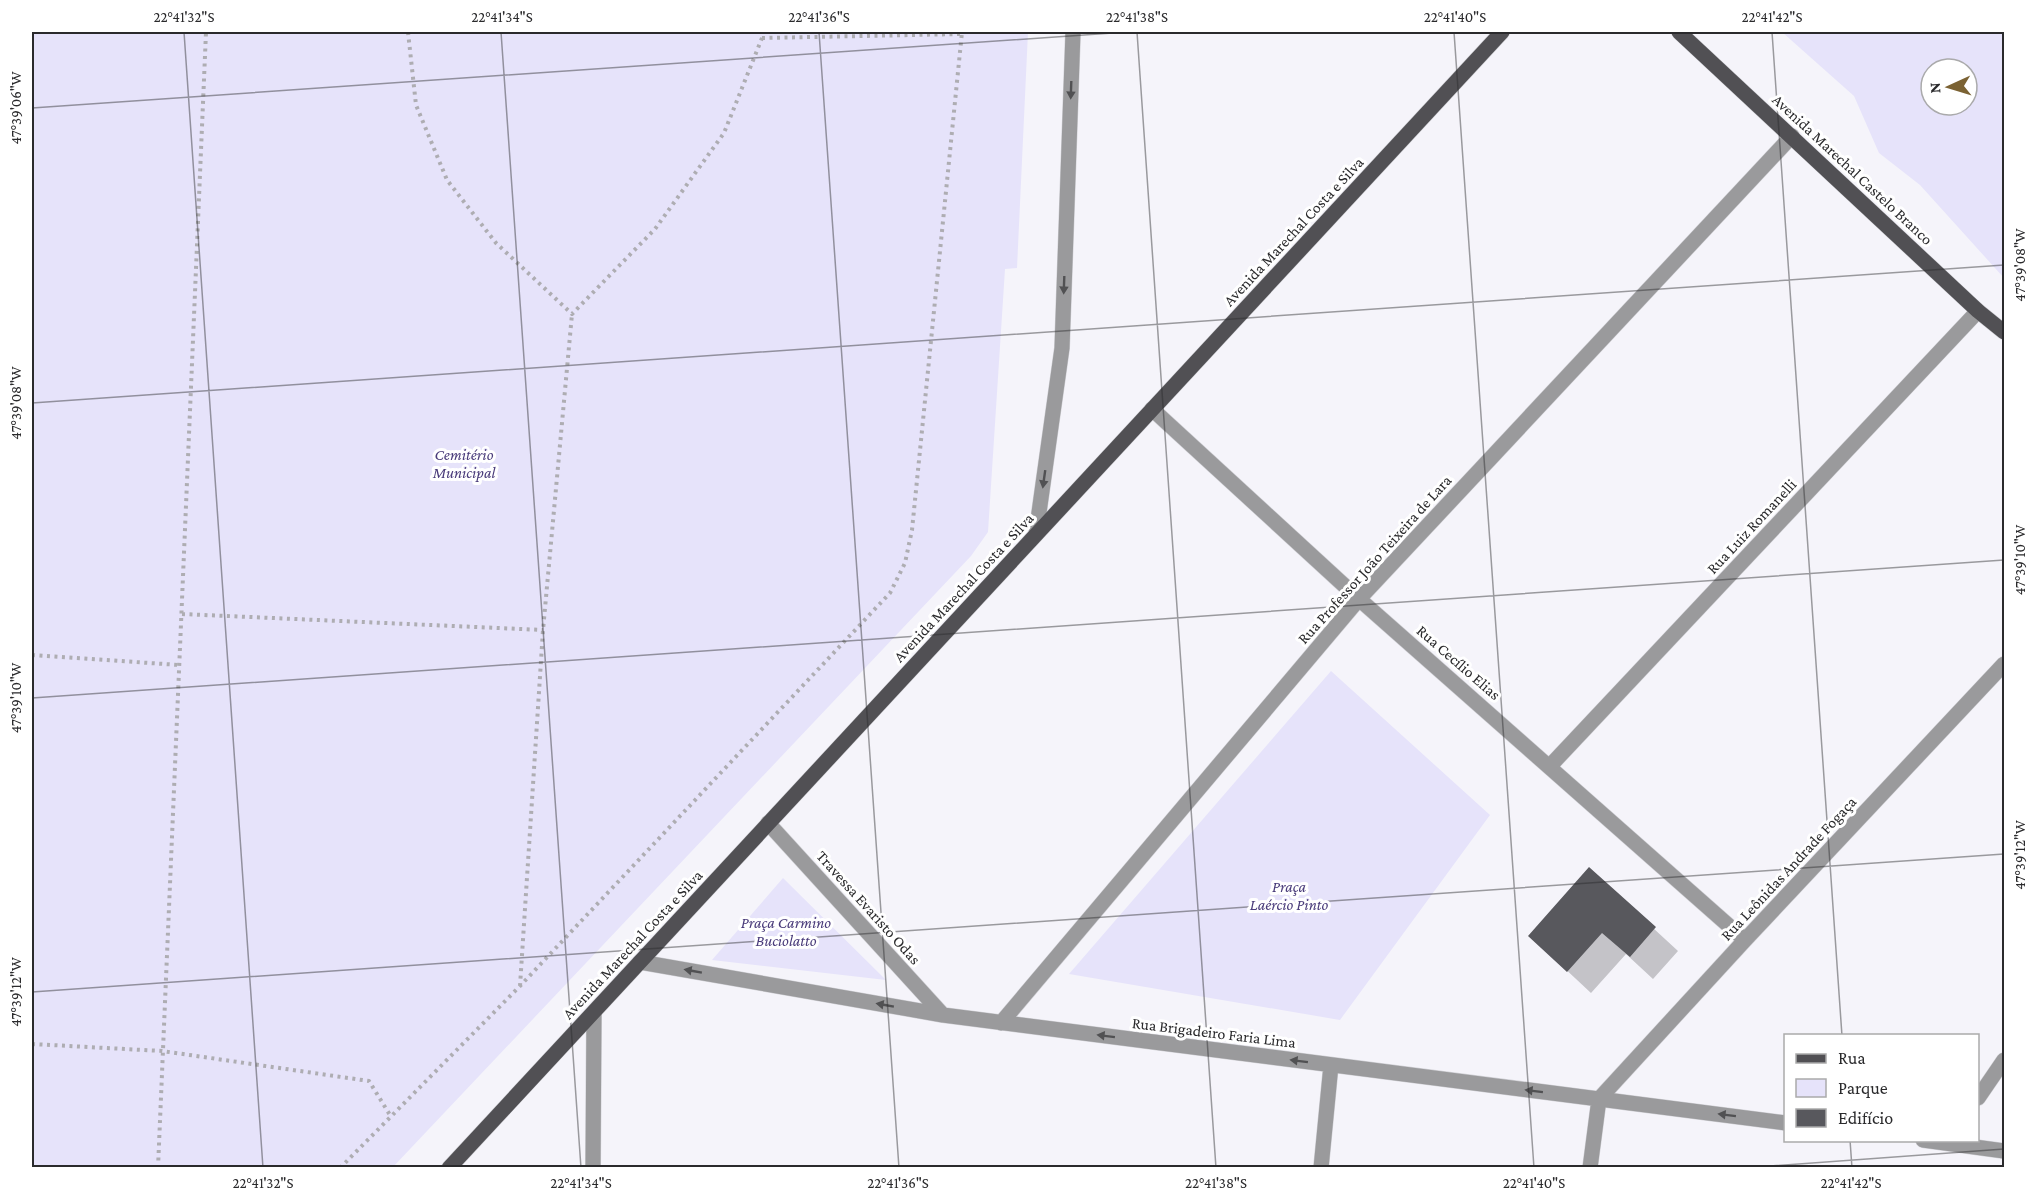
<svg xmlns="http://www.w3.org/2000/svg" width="2036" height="1199" viewBox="0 0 2036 1199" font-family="'Crimson Pro',serif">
<rect width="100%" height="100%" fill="#f5f4fa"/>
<!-- green -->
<path fill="#e6e3fa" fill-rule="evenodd" d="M 32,32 L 1028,32 L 1017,268 L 1005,269 L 988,532 L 971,556 L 393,1167 L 32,1167 Z
M 1782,32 L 2004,32 L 2004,278 L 1920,185 L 1879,153 L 1854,96 ZM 1931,69 L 1967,69 L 1967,105 L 1931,105 Z
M 1331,671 L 1490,815 L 1340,1020 L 1069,974 Z
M 783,878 L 886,980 L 712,960 Z"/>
<!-- shadow -->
<path fill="#0003" d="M 1589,869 L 1678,951 L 1653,979 L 1626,954 L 1591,993 L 1530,936 Z"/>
<!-- building -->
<path fill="#58585d" d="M 1589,867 L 1656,927 L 1630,957 L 1602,933 L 1567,972 L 1528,936 Z"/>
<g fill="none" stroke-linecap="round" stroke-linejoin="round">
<defs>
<path id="minor" d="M 1152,409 L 1359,599 L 1745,940
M 1036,534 L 1062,348 L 1073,32
M 1550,766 L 1978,311
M 768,823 L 943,1015
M 640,962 L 943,1015 L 1786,1123
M 1001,1023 L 1359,599 L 1792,136
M 1978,1098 L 2004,1060
M 1923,1140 L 2004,1151
M 593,1168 L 594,1012
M 1321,1168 L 1331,1065
M 1590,1168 L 1599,1099 L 1745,940 L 2004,664"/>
<path id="major" d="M 1679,32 L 1978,311 L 2004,332
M 449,1168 L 1502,32"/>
</defs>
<!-- minor casing -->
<use href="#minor" stroke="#d0d0d5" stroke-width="16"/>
<!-- major casing -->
<use href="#major" stroke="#d0d0d5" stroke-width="16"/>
<!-- path -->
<path stroke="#aeadb2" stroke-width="4" stroke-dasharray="3 4.5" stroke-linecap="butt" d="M 408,32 L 416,105 L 447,180 L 496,243 L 572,314 L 655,229 L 724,133 L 762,38 L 761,32
M 762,38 L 961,34
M 182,614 L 543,630
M 32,655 L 179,665
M 520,986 L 543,630 L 572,314
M 32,1044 L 162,1051 L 369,1081 L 390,1115
M 158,1168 L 206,32
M 340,1168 L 520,986 L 890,593 L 905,563 L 912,530 L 962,32"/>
<!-- minor -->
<use href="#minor" stroke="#9a9a9c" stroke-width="15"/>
<!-- major -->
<use href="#major" stroke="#515054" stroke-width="15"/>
</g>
<!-- one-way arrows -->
<defs><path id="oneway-solid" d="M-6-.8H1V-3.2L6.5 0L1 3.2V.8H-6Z" transform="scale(1.5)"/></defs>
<g fill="#515153">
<use href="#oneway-solid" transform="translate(1071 90) rotate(92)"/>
<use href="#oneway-solid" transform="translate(1064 285) rotate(92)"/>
<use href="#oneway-solid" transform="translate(1044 479) rotate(98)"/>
<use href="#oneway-solid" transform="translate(693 971) rotate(-170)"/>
<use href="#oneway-solid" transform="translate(885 1005) rotate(-170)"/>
<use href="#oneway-solid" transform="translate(1106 1036) rotate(-173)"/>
<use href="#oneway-solid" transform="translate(1299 1061) rotate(-173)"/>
<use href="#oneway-solid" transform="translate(1534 1091) rotate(-173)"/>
<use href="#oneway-solid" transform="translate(1727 1115) rotate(-173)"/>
</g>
<!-- ticks -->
<path fill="none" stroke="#2a2a2c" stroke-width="1.5" stroke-opacity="0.45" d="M 184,32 L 263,1168M 501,32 L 581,1168M 819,32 L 899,1168M 1137,32 L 1216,1168M 1454,32 L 1534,1168M 1772,32 L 1842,1036M 32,108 L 1127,32M 32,403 L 2004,265M 32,698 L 2004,560M 32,992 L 2004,854M 1850,1140 L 1852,1168M 1743,1168 L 2004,1149"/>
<g text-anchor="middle" stroke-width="6" stroke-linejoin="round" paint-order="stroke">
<!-- street labels -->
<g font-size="16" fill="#2a2a2c" stroke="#fff">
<text transform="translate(1853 169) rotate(43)" y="6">Avenida Marechal Castelo Branco</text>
<text transform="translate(1293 231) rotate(-47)" y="6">Avenida Marechal Costa e Silva</text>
<text transform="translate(1751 526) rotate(-47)" y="6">Rua Luiz Romanelli</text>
<text transform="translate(1374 559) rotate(-48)" y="6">Rua Professor João Teixeira de Lara</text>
<text transform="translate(963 587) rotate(-47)" y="6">Avenida Marechal Costa e Silva</text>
<text transform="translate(1459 662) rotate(41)" y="6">Rua Cecílio Elias</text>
<text transform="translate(1788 868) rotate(-47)" y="6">Rua Leônidas Andrade Fogaça</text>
<text transform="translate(869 907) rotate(48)" y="6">Travessa Evaristo Odas</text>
<text transform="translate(632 944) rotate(-47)" y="6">Avenida Marechal Costa e Silva</text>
<text transform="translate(1214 1032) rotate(7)" y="6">Rua Brigadeiro Faria Lima</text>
</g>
<!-- park labels -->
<g font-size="16" font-style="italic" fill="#493b7a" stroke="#fff">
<text x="464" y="460">Cemitério<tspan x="464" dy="18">Municipal</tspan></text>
<text x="1289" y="892">Praça<tspan x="1289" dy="18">Laércio Pinto</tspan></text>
<text x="786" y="928">Praça Carmino<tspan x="786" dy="18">Buciolatto</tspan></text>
</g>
</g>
<!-- border -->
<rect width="2036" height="1199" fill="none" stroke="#ffffff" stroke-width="66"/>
<!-- legend -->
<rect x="1784" y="1034" width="195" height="108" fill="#ffffff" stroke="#aaaaab" stroke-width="1.5"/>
<rect x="1796" y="1054" width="30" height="9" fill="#515054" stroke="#aaaaab" stroke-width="1.5"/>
<text x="1838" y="1064" font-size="18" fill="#2a2a2c">Rua</text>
<rect x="1796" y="1079" width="30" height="18" fill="#e6e3fa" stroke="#aaaaab" stroke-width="1.5"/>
<text x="1838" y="1094" font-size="18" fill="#2a2a2c">Parque</text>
<rect x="1796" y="1109" width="30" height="18" fill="#58585d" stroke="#aaaaab" stroke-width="1.5"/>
<text x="1838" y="1124" font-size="18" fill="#2a2a2c">Edifício</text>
<!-- north arrow -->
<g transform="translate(1949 87) rotate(266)"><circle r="28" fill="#ffffff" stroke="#aaaaab" stroke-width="1.5"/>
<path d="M0-4.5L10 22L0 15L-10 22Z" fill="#7b6233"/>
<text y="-9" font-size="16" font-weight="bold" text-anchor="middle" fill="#2a2a2c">N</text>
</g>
<rect x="33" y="33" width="1970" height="1133" fill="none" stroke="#2a2a2c" stroke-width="2"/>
<g font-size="15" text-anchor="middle" fill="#2a2a2c">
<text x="184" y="22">22°41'32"S</text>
<text x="502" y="22">22°41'34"S</text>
<text x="819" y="22">22°41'36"S</text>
<text x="1137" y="22">22°41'38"S</text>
<text x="1455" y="22">22°41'40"S</text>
<text x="1772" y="22">22°41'42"S</text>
<text transform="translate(16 108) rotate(-90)" y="5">47°39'06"W</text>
<text transform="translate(2020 265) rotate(-90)" y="5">47°39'08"W</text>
<text transform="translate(16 403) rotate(-90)" y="5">47°39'08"W</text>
<text transform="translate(2020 560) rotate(-90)" y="5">47°39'10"W</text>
<text transform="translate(16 698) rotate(-90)" y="5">47°39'10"W</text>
<text transform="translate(2020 855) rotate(-90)" y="5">47°39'12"W</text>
<text transform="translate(16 992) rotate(-90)" y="5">47°39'12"W</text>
<text x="263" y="1188">22°41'32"S</text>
<text x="581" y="1188">22°41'34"S</text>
<text x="898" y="1188">22°41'36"S</text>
<text x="1216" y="1188">22°41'38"S</text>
<text x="1534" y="1188">22°41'40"S</text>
<text x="1851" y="1188">22°41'42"S</text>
</g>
</svg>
